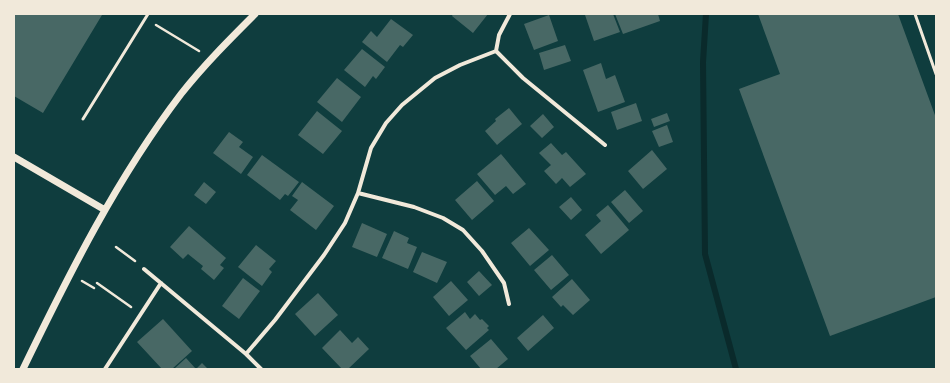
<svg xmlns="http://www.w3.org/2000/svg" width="950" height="383" viewBox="0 0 950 383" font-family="'Fira Sans',sans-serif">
<rect width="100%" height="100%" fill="#0f3d3e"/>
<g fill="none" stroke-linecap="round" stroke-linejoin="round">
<!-- stream -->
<path stroke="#0a2a2b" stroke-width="6" d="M 706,14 L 703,62 L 705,254 L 736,369"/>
</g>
<!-- building -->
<path fill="#486865" d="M 14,14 L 102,15 L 43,113 L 14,96 Z
M 453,14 L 488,14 L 473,33 L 452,16 Z
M 588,14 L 613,14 L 620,32 L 594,41 L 585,15 Z
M 615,14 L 658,14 L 660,21 L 623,34 Z
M 758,14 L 898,14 L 936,118 L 936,297 L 830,336 L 739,89 L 780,74 Z
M 549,15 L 558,41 L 534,50 L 524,24 Z
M 391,19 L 413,35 L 403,47 L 400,45 L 387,62 L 362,42 L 371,31 L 377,37 Z
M 565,45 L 571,61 L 544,70 L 539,53 Z
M 362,49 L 385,67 L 376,79 L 373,76 L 365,87 L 344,70 Z
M 601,63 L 606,79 L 615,75 L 625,102 L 598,112 L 583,70 Z
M 337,78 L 361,97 L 342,122 L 317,102 Z
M 636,103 L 642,121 L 617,130 L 611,112 Z
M 509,108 L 522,124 L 497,145 L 485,131 L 496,121 L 495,119 Z
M 317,111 L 342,131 L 323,154 L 298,135 Z
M 667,113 L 670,121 L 654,127 L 651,119 Z
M 543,114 L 554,127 L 542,138 L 530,126 Z
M 667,125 L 673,142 L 659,147 L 652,131 Z
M 229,132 L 243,142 L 239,147 L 253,157 L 241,174 L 213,153 Z
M 551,143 L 562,155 L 566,152 L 586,174 L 570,187 L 562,178 L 556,184 L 544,171 L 551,165 L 539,153 Z
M 652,150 L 667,169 L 643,189 L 628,171 Z
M 501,154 L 526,184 L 513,194 L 506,186 L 495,195 L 477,174 Z
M 262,155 L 299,182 L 288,196 L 285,194 L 280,200 L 247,175 Z
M 477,181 L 494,201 L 472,220 L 455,200 Z
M 204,182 L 216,192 L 206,204 L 194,195 Z
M 302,182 L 334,206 L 316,230 L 290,210 L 298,200 L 292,196 Z
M 625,190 L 643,211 L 629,223 L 611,202 Z
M 571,197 L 582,210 L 571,220 L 559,207 Z
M 608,205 L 629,230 L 601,254 L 585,235 L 601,221 L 596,215 Z
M 362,223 L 387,234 L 377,257 L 352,247 Z
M 189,226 L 226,258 L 220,265 L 224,268 L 214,280 L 201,269 L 203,266 L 188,254 L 183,259 L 170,247 Z
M 529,228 L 549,250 L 530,266 L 511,243 Z
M 394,231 L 409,238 L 407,243 L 417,247 L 408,269 L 382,258 Z
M 256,245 L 276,261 L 269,269 L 272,272 L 262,286 L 238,267 Z
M 422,252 L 447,262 L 437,283 L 413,272 Z
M 552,255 L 569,275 L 551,290 L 534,270 Z
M 479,271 L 492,285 L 479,296 L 467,282 Z
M 243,278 L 260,291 L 239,319 L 222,306 Z
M 572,279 L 590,300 L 573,315 L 563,305 L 561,307 L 552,297 Z
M 451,281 L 468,300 L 449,316 L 433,297 Z
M 318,293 L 338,315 L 315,336 L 295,314 Z
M 465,312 L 470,319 L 475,314 L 480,320 L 482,319 L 489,326 L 487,328 L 489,330 L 466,350 L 446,328 Z
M 543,315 L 554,328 L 528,351 L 517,338 Z
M 163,319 L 192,351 L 172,369 L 162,369 L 137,342 Z
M 340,330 L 352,343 L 358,337 L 369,349 L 348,369 L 342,369 L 322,348 Z
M 491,339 L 508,359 L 496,369 L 481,369 L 470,356 Z
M 186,358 L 196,369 L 202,363 L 208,369 L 174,369 Z"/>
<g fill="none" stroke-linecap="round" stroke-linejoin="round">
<!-- path -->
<path stroke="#f1e9da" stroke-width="2.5" d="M 156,25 L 199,51
M 116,247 L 135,261
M 82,281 L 94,288
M 97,283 L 131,307"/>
<!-- service -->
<path stroke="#f1e9da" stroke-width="3" d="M 915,14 L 936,74
M 83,119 L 148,14"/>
<!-- minor -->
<path stroke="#f1e9da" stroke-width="4" d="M 496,51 L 523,78 L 605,145
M 496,51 L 499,35 L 510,14
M 358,193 L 414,207 L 443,218 L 463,230 L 482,251 L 504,283 L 509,304
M 144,269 L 246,354 L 261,369
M 246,354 L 275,320 L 324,255 L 345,223 L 358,193 L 371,148 L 386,123 L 402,105 L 435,78 L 460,65 L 496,51
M 105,369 L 161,283"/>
<!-- tertiary -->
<path stroke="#f1e9da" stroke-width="7" d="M 14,157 L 105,210
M 23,369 C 69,274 117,178 181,94 C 204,65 229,40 255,14"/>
</g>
<!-- border -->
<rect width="950" height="383" fill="none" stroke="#f1e9da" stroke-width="30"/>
</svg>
